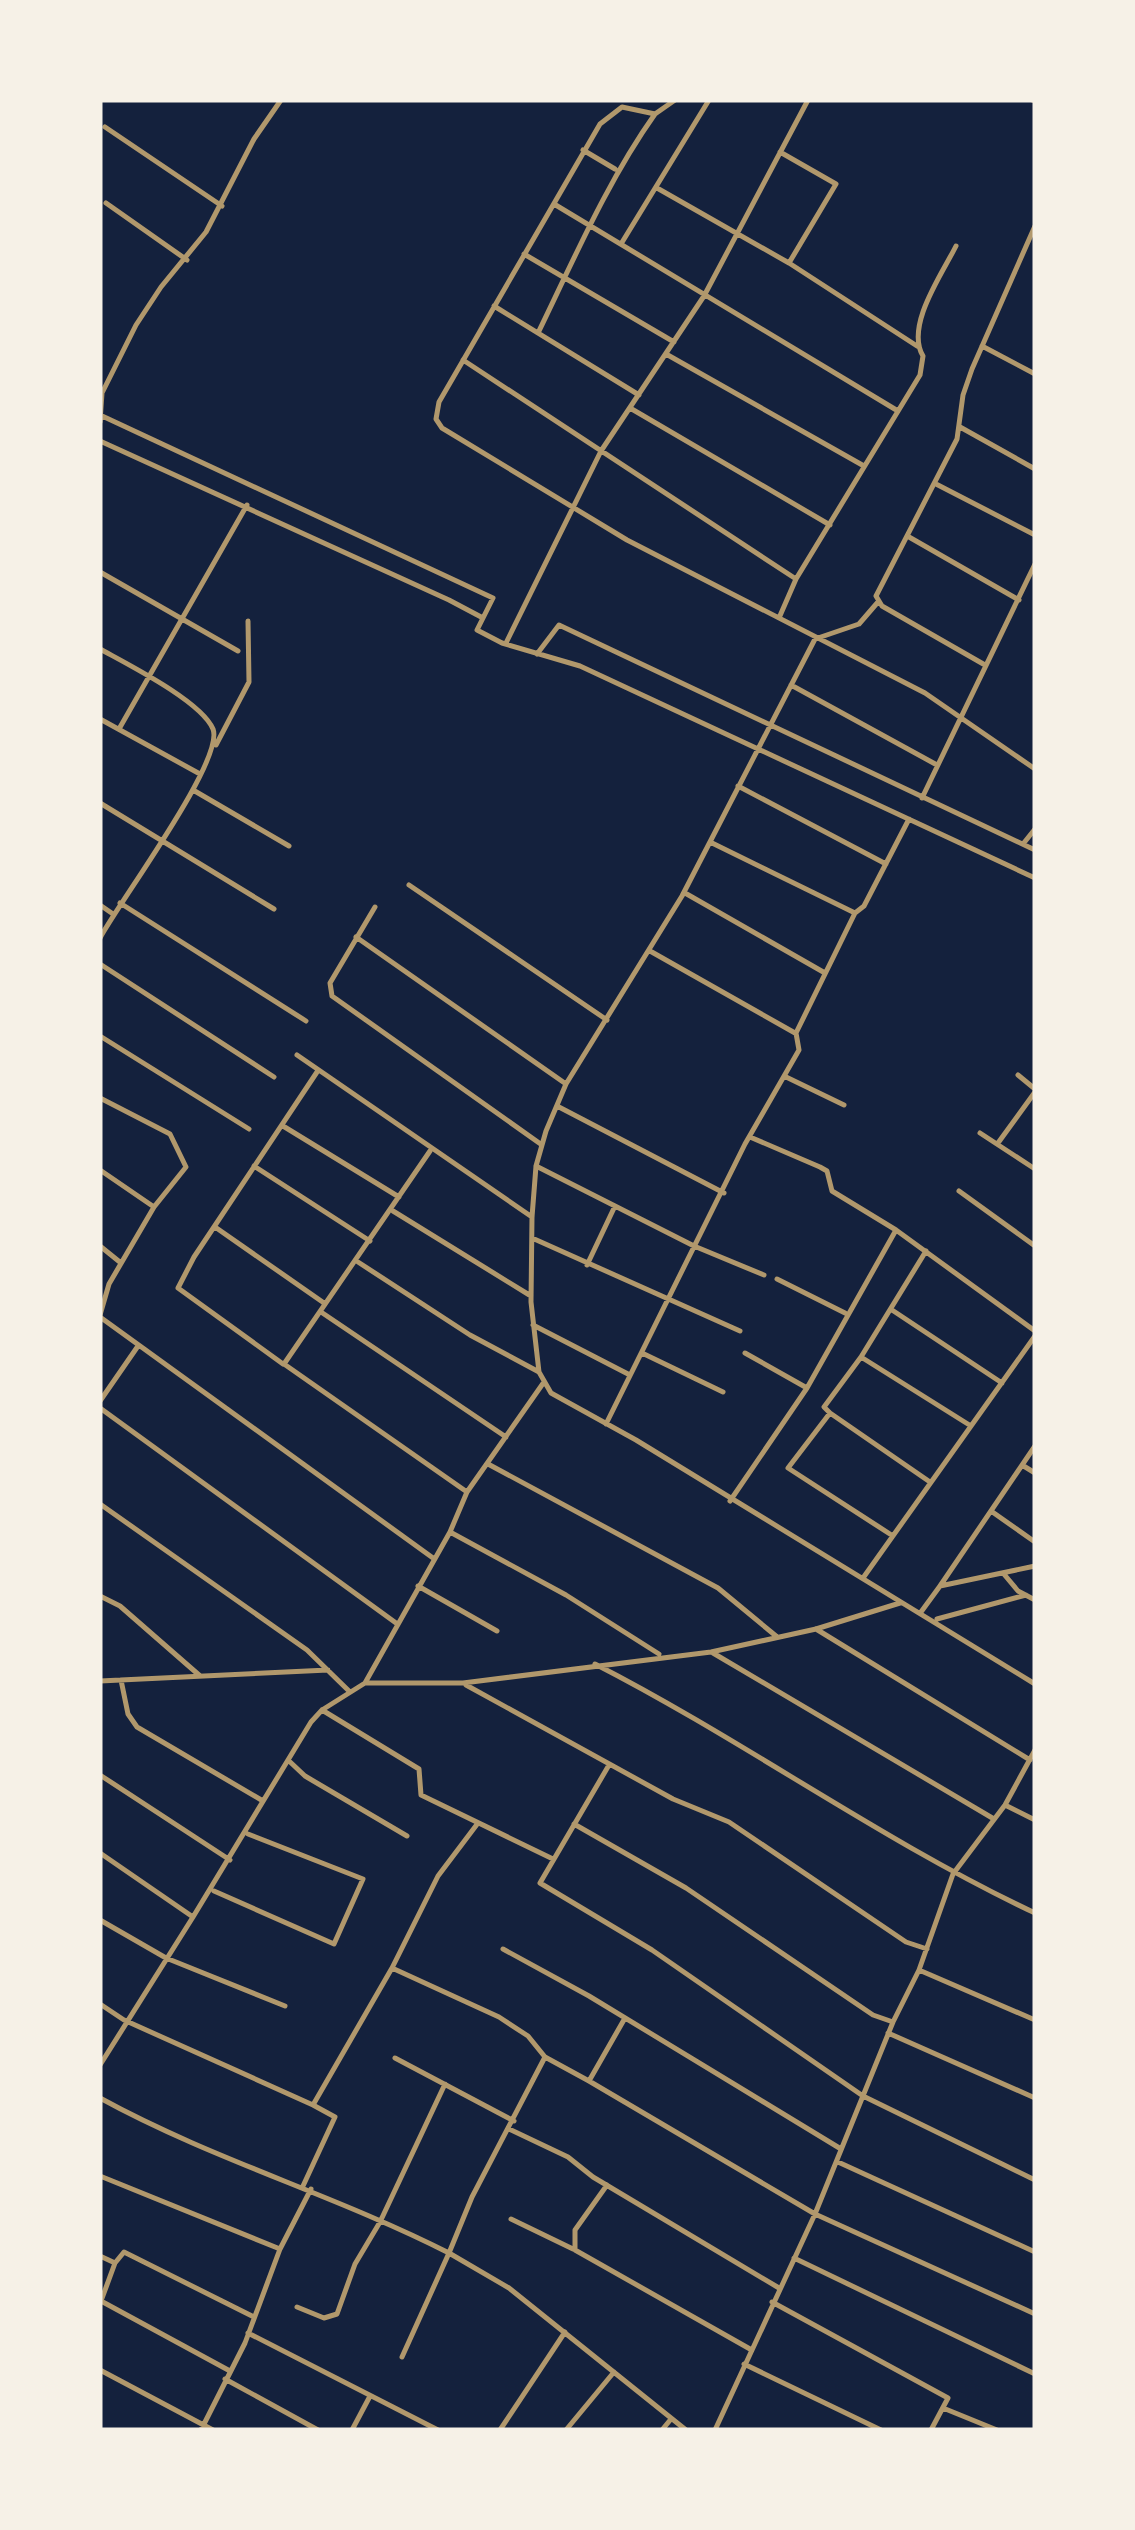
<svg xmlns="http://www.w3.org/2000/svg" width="1135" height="2530" viewBox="0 0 1135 2530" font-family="Overpass,sans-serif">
<rect width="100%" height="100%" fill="#14213d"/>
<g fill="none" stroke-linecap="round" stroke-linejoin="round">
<!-- minor -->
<path stroke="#b1986c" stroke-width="5" d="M 675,100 L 655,114 L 622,107 L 600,124 L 439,402 L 436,419 L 442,428 L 627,540 L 925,693 L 1035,769
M 1032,100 L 1035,101
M 105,127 L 222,206
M 583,150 L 615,169
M 780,152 L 836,184 L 789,263
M 657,188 L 789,263 L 917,346
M 106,203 L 187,260
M 554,204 L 898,411
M 621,244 L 709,100
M 524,254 L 674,342
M 494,306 L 639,395
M 538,333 C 574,259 608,180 655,114
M 982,346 L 1035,374
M 666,354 L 864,466
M 463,360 L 796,579
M 630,408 L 830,525
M 100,415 L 493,598 L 483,618
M 100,422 L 102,393 L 136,325 L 161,287 L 206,232 L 254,139 L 281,100
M 960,427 L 1035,469
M 100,441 L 449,600 L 483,618 L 477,630 L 502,643 L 580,666 L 1035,878
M 936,484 L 1035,535
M 909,537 L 1019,600
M 100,572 L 238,651
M 878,602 L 859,624 L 815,639 L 682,896 L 566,1084 L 546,1131 L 536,1166 L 532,1217 L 531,1302 L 539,1372 L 551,1393 L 636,1440 L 1035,1684
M 779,618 L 796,579 L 920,375 L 923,356 C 905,326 942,274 956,246
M 506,643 L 601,451 L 704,296 L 808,100
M 100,649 C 127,664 201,701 213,729 C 225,760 119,902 100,938
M 537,654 L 559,625 L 1035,850
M 985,665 L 882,606 L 876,596 L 957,439 L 963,395 L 972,369 L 1035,226
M 791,685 L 937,765
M 100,719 L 200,774
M 119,729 L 247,505
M 216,745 L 249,682 L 248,621
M 738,786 L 886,864
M 193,790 L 289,846
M 922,798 L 1035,564
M 100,803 L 274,909
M 710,842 L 855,913 L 864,906 L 909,819
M 1023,844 L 1035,829
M 409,885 L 607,1020
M 685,893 L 825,973
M 120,903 L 306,1021
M 100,905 L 113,914
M 375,907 L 330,983 L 332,996 L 542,1145
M 356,937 L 566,1084
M 650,951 L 795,1033
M 100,964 L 274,1077
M 100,1036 L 249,1129
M 297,1055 L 532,1217
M 1018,1075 L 1035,1089
M 784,1076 L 844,1105
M 100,1098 L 170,1134 L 186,1167 L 154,1207
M 557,1106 L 724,1193
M 283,1126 L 399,1197
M 980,1133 L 1035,1169
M 750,1137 L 820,1167 L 827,1171 L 832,1191 L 896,1230
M 998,1143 L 1035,1092
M 430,1151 L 284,1364 L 467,1492
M 254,1166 L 370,1241
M 536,1166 L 694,1246 L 764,1275
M 100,1170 L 154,1207 L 109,1284 L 100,1315
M 959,1191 L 1035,1246
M 393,1211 L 531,1296
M 215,1227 L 324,1303
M 532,1238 L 740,1331
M 100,1246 L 121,1263
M 926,1251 L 861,1357 L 971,1426
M 358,1262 L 470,1335 L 539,1372
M 587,1265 L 615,1206
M 777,1279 L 845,1313
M 892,1310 L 1002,1383
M 321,1312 L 506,1437
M 100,1317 L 433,1558
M 533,1325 L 628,1374
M 642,1353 L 723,1392
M 745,1353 L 807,1388
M 283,1364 L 178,1288 L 194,1257 L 317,1072
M 100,1401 L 138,1346
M 100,1408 L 396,1623
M 830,1413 L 824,1407 L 861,1357
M 606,1424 L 745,1144 L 799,1050 L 796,1033 L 855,913
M 488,1464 L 718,1588 L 776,1636
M 1022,1465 L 1035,1473
M 730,1501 L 807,1388 L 896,1230 L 1035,1331
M 100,1504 L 307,1650 L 350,1692
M 991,1511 L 1035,1542
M 450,1532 L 566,1595 L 659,1654
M 893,1536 L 788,1468 L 830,1413 L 930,1482
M 1003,1573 L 1018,1591 L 1035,1600
M 863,1578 L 1035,1336
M 418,1586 L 497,1631
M 940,1586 L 1035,1446
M 100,1596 L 120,1606 L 199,1675
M 921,1612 L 940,1586 L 1035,1566
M 937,1619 L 1026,1595
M 816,1629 L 1030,1760
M 713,1653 L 994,1819
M 595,1664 C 745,1741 882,1841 1035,1913
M 121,1680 L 128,1714 L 137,1727 L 263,1801
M 100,1681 L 328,1670
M 365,1683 L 450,1532 L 467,1492 L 544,1382
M 466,1685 L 673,1799 L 729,1822 L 906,1942 L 927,1949
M 322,1710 L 419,1769 L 421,1795 L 553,1859
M 288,1760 L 305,1776 L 407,1836
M 609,1765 L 540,1883 L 652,1950 L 863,2096 L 1035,2180
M 100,1775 L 230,1860
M 1005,1805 L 1035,1820
M 478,1823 L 438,1876 L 392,1968 L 499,2017 L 528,2036 L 545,2057 L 589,2081 L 625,2018
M 574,1824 L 686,1888 L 873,2015 L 893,2022
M 100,1853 L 193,1917 L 311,1722 L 322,1710 L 365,1683 L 463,1683 L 711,1652 L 816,1629 L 900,1603
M 214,1891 L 334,1944 L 363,1879 L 248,1834
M 100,1920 L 166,1958 L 285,2006
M 503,1949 L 589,1996 L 841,2149
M 919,1970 L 1035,2020
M 100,2004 L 124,2020 L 313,2105 L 392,1968
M 888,2033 L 1035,2098
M 395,2058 L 514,2121
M 100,2065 L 193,1917
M 589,2081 L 815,2214 L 1035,2314
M 100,2098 C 211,2159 335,2195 449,2253 L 472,2197 L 545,2057
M 509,2129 L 568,2157 L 593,2177 L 779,2288
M 838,2162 L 1035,2252
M 100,2176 L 280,2249
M 607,2185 L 575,2230 L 575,2250 L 750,2349
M 303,2186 L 335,2117 L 313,2105
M 511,2219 L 573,2249
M 100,2256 L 115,2263 L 124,2252 L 254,2317
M 794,2258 L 1035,2374
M 115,2263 L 101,2301 L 230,2371
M 772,2302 L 948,2398 L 931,2430
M 297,2307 L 324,2318 L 337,2314 L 355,2264 L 380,2222 L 445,2084
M 248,2333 L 438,2430
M 402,2357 L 449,2253 L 509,2288 L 686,2430
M 744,2364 L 881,2430
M 100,2370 L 213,2430
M 225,2379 L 318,2430
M 943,2408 L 997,2430
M 201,2430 L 245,2343 L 280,2249 L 311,2189
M 352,2430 L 369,2398
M 500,2430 L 565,2332
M 566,2430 L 614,2372
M 662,2430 L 671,2419
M 715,2430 L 815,2214 L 893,2022 L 919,1970 L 953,1874 L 1005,1805 L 1035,1750"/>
</g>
<!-- border -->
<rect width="1135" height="2530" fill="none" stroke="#f6f1e7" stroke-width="205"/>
</svg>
